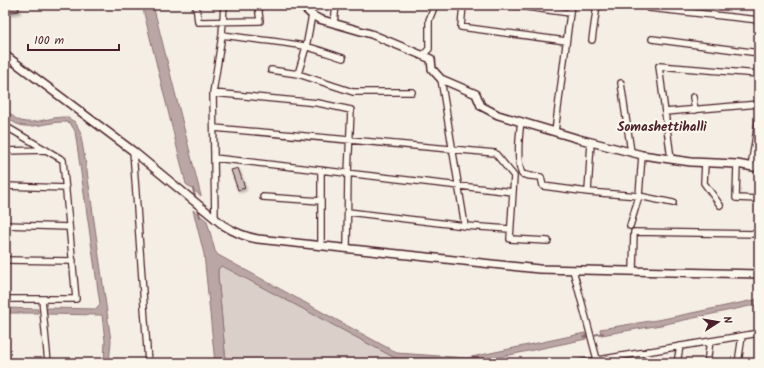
<svg xmlns="http://www.w3.org/2000/svg" width="764" height="368" viewBox="0 0 764 368" font-family="Kalam,sans-serif">
<defs>
<filter id="shadow"><feDropShadow dx="1.5" dy="2.5" stdDeviation="1" flood-color="#0004"/></filter>
</defs>
<rect width="100%" height="100%" fill="#f4eee4"/>
<filter id="ink" filterUnits="userSpaceOnUse"><feTurbulence type="fractalNoise" baseFrequency=".025" numOctaves="2"/><feDisplacementMap in="SourceGraphic" scale="8" xChannelSelector="R" yChannelSelector="G"/><feConvolveMatrix kernelMatrix="1 2 1 2 8 2 1 2 1" color-interpolation-filters="sRGB"/></filter>
<g filter="url(#ink)">
<!-- green -->
<path fill="#dbd0c9" stroke="#92787a" d="M 220,266 L 224,266 L 397,359 L 435,362 L 436,363 L 226,363 L 218,276 L 218,269 Z"/>
<!-- water -->
<path fill="#baa7a5" stroke="#8d7174" d="M 142,5 L 153,5 L 201,196 L 186,184 Z
M 5,106 C 21,134 40,117 66,117 L 75,122 L 80,131 L 87,171 L 111,341 L 109,363 L 104,363 L 105,341 L 102,315 L 46,314 L 47,308 L 97,309 L 100,304 L 75,131 L 70,123 L 66,122 C 42,121 24,136 5,115 Z
M 193,210 L 207,221 L 215,251 L 218,255 L 397,353 L 467,358 L 585,333 L 586,339 L 471,363 L 397,359 L 222,266 L 218,269 L 218,276 L 226,363 L 215,363 L 204,254 Z
M 759,299 L 759,304 L 661,325 L 601,335 L 600,329 L 663,319 Z
M 5,308 L 38,309 L 38,313 L 5,313 Z"/>
<g fill="none" stroke-linecap="round" stroke-linejoin="round">
<!-- stream -->
<path stroke="#8d7174" stroke-width="2" d="M 193,189 L 196,200
M 198,208 L 200,217
M 584,337 L 603,333"/>
</g>
<!-- building -->
<path fill="#cabbb6" stroke="#4a1f2b" filter="url(#shadow)" d="M 5,5 L 18,5 L 19,11 L 5,13 Z
M 238,168 L 245,188 L 238,190 L 231,170 Z"/>
<g fill="none" stroke-linecap="round" stroke-linejoin="round">
<defs>
<path id="minor" d="M 196,5 L 198,22 L 260,21 L 258,5
M 463,5 L 461,27 L 566,41
M 512,5 L 570,13
M 649,8 L 759,20
M 334,23 L 336,5
M 222,35 C 249,39 277,41 304,46 C 317,49 330,54 343,58
M 652,39 L 759,53
M 592,40 L 597,5
M 422,56 L 429,49 L 429,20 L 435,5
M 271,70 L 298,74 L 353,92 L 412,92
M 298,74 L 306,47 L 312,15
M 441,79 L 465,226
M 621,83 L 631,152
M 213,93 L 318,103 L 351,110 L 348,173 L 347,248
M 693,97 L 695,110
M 665,112 L 759,104
M 521,121 C 519,136 516,161 522,174 L 530,176 L 541,177 L 543,186 L 588,192 L 639,196 L 673,203
M 5,126 L 63,160 L 76,299 L 5,299
M 214,128 L 495,153 L 514,176 L 510,239 L 548,241
M 555,132 L 571,5
M 5,151 L 46,150
M 133,151 L 148,363
M 214,158 L 513,192
M 671,159 L 659,66 L 759,74
M 705,163 L 704,183 L 720,205
M 737,164 L 736,198 L 759,199
M 751,167 L 759,116
M 5,186 L 66,188
M 588,192 L 591,142
M 263,197 L 321,201
M 348,212 L 465,226 L 510,229
M 215,219 L 213,93 L 222,35 L 224,5
M 5,225 L 69,227
M 630,226 L 639,196 L 642,155
M 321,246 L 321,170
M 5,260 L 73,261
M 573,270 L 598,363
M 633,271 L 634,232 L 759,234
M 42,299 L 48,363
M 580,363 L 759,333
M 646,363 L 648,351
M 677,363 L 680,346
M 707,363 L 710,341
M 738,363 L 742,336"/>
<path id="tertiary" d="M 301,5 L 312,15 L 319,19 L 371,34 L 431,59 L 432,69 L 441,79 L 476,94 L 481,106 L 498,115 L 579,139 L 642,155 L 691,162 L 737,164 L 759,168
M 5,55 L 133,151 L 223,225 C 234,232 245,237 258,239 L 539,269 L 759,274"/>
</defs>
<!-- minor casing -->
<use href="#minor" stroke="#4a1f2b" stroke-width="8"/>
<!-- tertiary casing -->
<use href="#tertiary" stroke="#4a1f2b" stroke-width="10"/>
<!-- minor -->
<use href="#minor" stroke="#fbf7ec" stroke-width="5.5"/>
<!-- tertiary -->
<use href="#tertiary" stroke="#fbf7ec" stroke-width="7"/>
</g>
</g>
<g text-anchor="middle" stroke-width="4" stroke-linejoin="round" paint-order="stroke">
<!-- neighbourhood labels -->
<g font-size="13" font-weight="bold" fill="#4a1f2b" stroke="#fbf7ec">
<text x="662" y="131">Somashettihalli</text>
</g>
</g>
<!-- margin -->
<rect width="764" height="368" fill="none" stroke="#fbf7ec" stroke-width="20"/>
<rect x="10" y="10" width="744" height="348" fill="none" stroke="#4a1f2b" stroke-width="1.5" filter="url(#ink)"/>
<!-- north arrow -->
<g transform="translate(718 322) rotate(78)" stroke="#fbf7ec" stroke-width="3" paint-order="stroke">
<path d="M0-3L7 15L0 10L-7 15Z" fill="#4a1f2b"/>
<text y="-6" font-size="11" font-weight="bold" text-anchor="middle" fill="#4a1f2b">N</text>
</g>
<!-- scale -->
<path d="M28 44v6h91v-6" fill="none" stroke="#4a1f2b" stroke-width="2"/>
<text x="34" y="44" font-size="12" fill="#4a1f2b" stroke="#fbf7ec" stroke-width="3" paint-order="stroke">100 m</text>
</svg>
